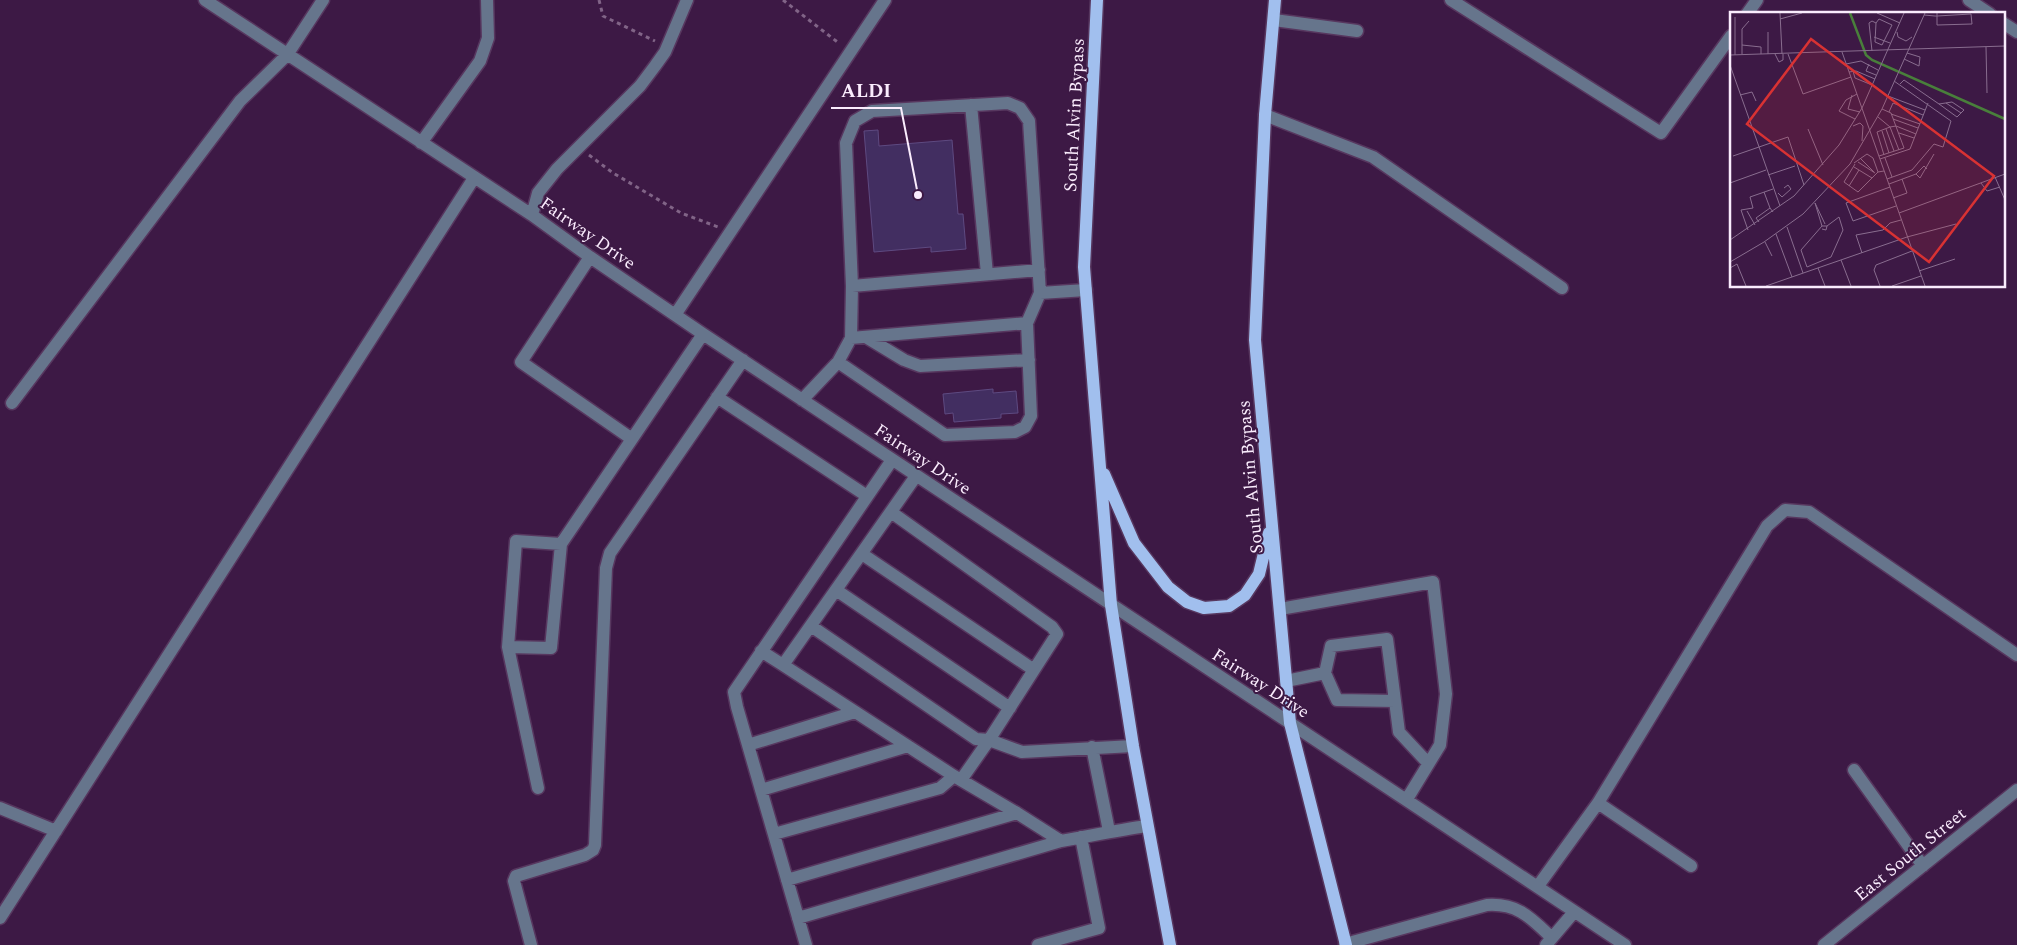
<svg xmlns="http://www.w3.org/2000/svg" width="2017" height="945" viewBox="0 0 2017 945" font-family="Spectral,serif">
<rect width="100%" height="100%" fill="#3d1945"/>
<!-- building -->
<path fill="#422e61" stroke="#5e4a81" d="M 878,130 L 879,146 L 952,140 L 958,214 L 963,214 L 966,249 L 931,252 L 931,247 L 874,252 L 864,131 Z
M 993,389 L 993,393 L 1016,391 L 1018,413 L 1001,414 L 1001,418 L 954,422 L 953,413 L 945,414 L 943,394 Z"/>
<g fill="none" stroke-linecap="round" stroke-linejoin="round">
<defs>
<path id="minor" d="M 205,0 L 532,215 L 590,257 L 703,334 L 1625,945
M 1451,0 L 1661,133 L 1731,36
M 1969,0 L 1990,14
M 1747,14 L 1757,0
M 1274,20 L 1357,31
M 2003,23 L 2017,32
M 971,105 L 987,274
M 1265,115 L 1373,157 L 1562,288
M 421,143 L 480,61 L 488,38 L 487,0
M 532,215 L 538,193 L 557,169 L 640,86 L 655,66 L 665,52 L 687,0
M 590,257 L 521,362 L 632,439
M 852,286 L 1039,270
M 675,315 L 885,0
M 866,337 L 904,360 L 920,366 L 1029,360
M 851,338 L 1027,323
M 838,362 L 851,338 L 852,286 L 846,143 L 855,121 L 872,111 L 1008,103 L 1020,108 L 1029,121 L 1040,293
M 717,397 L 867,496
M 802,400 L 838,362 L 945,435 L 1015,432 L 1025,427 L 1031,416 L 1027,323 L 1040,293 L 1086,290
M 12,403 L 240,101 L 287,55 L 323,0
M 916,476 L 783,665 L 954,776 L 1017,813 L 1061,841 C 1090,836 1118,830 1147,826
M 862,554 L 1034,670
M 836,590 L 1010,708
M 1280,609 L 1433,582 L 1446,694 L 1440,745 L 1407,799
M 811,626 L 976,739 L 989,740 L 1057,634 L 1052,627 L 891,512
M 508,647 L 551,648 L 561,544 L 703,334
M 761,651 L 783,665
M 1325,673 L 1337,700 L 1395,701
M 1286,681 L 1325,673 L 1331,646 L 1387,639 L 1399,732 L 1428,763
M 748,745 L 855,712
M 1092,747 L 1109,831
M 1854,770 L 1923,866
M 961,780 L 989,740 L 1022,752 L 1133,746
M 538,788 L 508,647 L 516,541 L 561,544
M 761,790 L 908,746
M 1598,803 L 1691,866
M 0,808 L 56,831
M 774,834 L 940,788 L 954,776
M 787,880 L 1017,813
M 1538,886 L 1598,803 L 1767,526 L 1785,510 L 1809,512 L 2017,655
M 0,918 L 474,178
M 798,918 L 1061,841
M 1345,944 L 1487,905 C 1518,903 1531,918 1552,938
M 531,945 L 514,881 L 516,876 L 585,855 L 593,850 L 595,845 L 606,568 L 610,553 L 743,360
M 806,945 L 737,707 L 734,692 L 892,460
M 1038,945 L 1099,928 L 1081,837
M 1546,945 L 1574,912
M 1824,945 L 2017,790"/>
<path id="major" d="M 1097,0 L 1084,267 L 1111,605 L 1133,746 L 1170,945
M 1275,0 L 1265,115 L 1255,340 L 1290,723 L 1346,945
M 1104,474 L 1134,543 L 1168,587 L 1187,602 L 1204,608 L 1229,606 L 1245,595 L 1259,574 L 1269,533"/>
</defs>
<!-- minor casing -->
<use href="#minor" stroke="#57375f" stroke-width="15"/>
<!-- major casing -->
<use href="#major" stroke="#57375f" stroke-width="15"/>
<!-- path -->
<path stroke="#816487" stroke-width="3" stroke-dasharray="4 4" stroke-linecap="butt" d="M 599,0 L 603,16 L 655,41
M 783,0 L 840,44
M 589,155 L 613,173 L 681,213 L 718,227"/>
<!-- minor -->
<use href="#minor" stroke="#66758c" stroke-width="12"/>
<!-- major -->
<use href="#major" stroke="#a1bfee" stroke-width="12"/>
</g>
<g text-anchor="middle" stroke-width="4" stroke-linejoin="round" paint-order="stroke">
<!-- street labels -->
<g font-size="18" fill="#faecfd" stroke="#3d1945">
<text transform="translate(1074 115) rotate(-87)" y="6">South Alvin Bypass</text>
<text transform="translate(588 233) rotate(35)" y="6">Fairway Drive</text>
<text transform="translate(923 459) rotate(34)" y="6">Fairway Drive</text>
<text transform="translate(1250 477) rotate(-95)" y="6">South Alvin Bypass</text>
<text transform="translate(1261 683) rotate(33)" y="6">Fairway Drive</text>
<text transform="translate(1910 854) rotate(-39)" y="6">East South Street</text>
</g>
</g>
<!-- overview -->
<g transform="translate(1730 12)">
<rect width="275" height="275" fill="#3d1945"/>
<path fill="none" stroke="#497f3b" stroke-width="2.5" d="M 120,1 L 136,43 L 142,48 L 275,107"/>
<path fill="none" stroke="#896d8f" stroke-width="1" d="M 50,1 L 52,42M 147,1 L 170,11M 194,3 L 205,4 L 207,4 L 241,2 L 242,12 L 207,13 L 207,1M 50,7 L 72,1M 142,9 L 146,11 L 145,30 L 152,33 L 162,13 L 149,7 L 146,11M 38,20 L 38,42M 167,20 L 168,25 L 176,29 L 182,25M 144,25 L 160,31M 12,33 L 31,35 L 31,42M 256,35 L 257,81M 142,39 L 139,11 L 142,9M 112,40 L 195,274M 12,42 L 12,17 L 19,9M 45,42 L 49,50 L 53,48 L 53,42M 58,42 L 73,82 L 121,65M 0,43 L 275,34M 5,43 L 5,5M 174,47 L 189,54 L 190,45 L 177,41M 116,52 L 131,49 L 148,58M 139,52 L 136,59 L 146,63M 0,53 L 50,194M 123,59 L 125,66 L 142,73M 119,60 L 126,59 L 145,67M 170,72 L 174,68 L 209,92 L 222,90 L 234,98 L 227,105 L 209,92M 10,83 L 22,80 L 26,89M 122,83 L 118,97 L 130,100M 158,84 L 195,98M 216,91 L 231,101M 159,100 L 163,91 L 193,103M 161,102 L 190,112M 148,105 L 160,115 L 166,114M 125,107 L 109,99 L 116,88 L 127,82M 163,107 L 188,116M 123,114 L 130,111 L 133,114 L 132,129M 166,114 L 186,122M 78,117 L 93,153M 156,117 L 164,139M 152,119 L 159,141M 169,121 L 184,126M 154,143 L 147,120 L 160,115 L 169,138M 3,144 L 58,125 L 74,173M 149,144 L 174,136 L 161,101 L 152,97M 155,146 L 162,165M 131,147 L 144,160M 150,147 L 180,137 L 198,91M 128,150 L 145,161M 124,151 L 137,142 L 143,146 L 148,160 L 154,159M 125,152 L 114,170 L 128,180 L 148,160M 124,155 L 142,166M 186,162 L 190,166 L 204,142M 38,163 L 65,154M 265,165 L 275,188M 157,167 L 182,158 L 204,132 L 213,135 L 221,109 L 164,69M 0,171 L 36,158M 251,171 L 257,179 L 270,175M 159,172 L 186,162 L 194,154 L 197,157M 119,174 L 129,158M 160,175 L 116,191 L 123,209 L 166,194M 34,180 L 40,196M 48,181 L 52,185 L 61,177 L 58,173 L 54,176M 163,186 L 177,181 L 172,167M 85,191 L 95,212M 85,191 L 92,214M 17,199 L 25,213M 169,201 L 275,162M 29,210 L 26,206 L 40,196 L 43,200M 57,215 L 73,261M 92,217 L 96,218 L 97,214 L 109,205 L 113,218 L 101,245 L 77,255 L 71,238 L 92,214 L 97,214M 18,218 L 11,198 L 23,196 L 20,185 L 43,177M 46,222 L 62,265M 0,228 L 64,184 L 109,133 L 132,96 L 174,1M 35,230 L 42,244M 132,241 L 126,223 L 153,218 L 160,211 L 171,208M 111,248 L 121,274M 0,250 L 34,230 L 73,202 L 120,152 L 152,97 L 195,1M 0,256 L 7,252 L 16,274M 88,256 L 95,274M 189,259 L 225,247M 36,274 L 177,225 L 226,212M 150,274 L 144,258 L 146,253 L 182,239M 162,274 L 191,264"/>
<path fill="#d83233" fill-opacity="0.15" stroke="#d83233" stroke-width="2.5" d="M 81,27 L 264,164 L 199,250 L 17,112 Z"/>
<rect width="275" height="275" fill="none" stroke="#faecfd" stroke-width="2.5"/>
</g>
<!-- callouts -->
<path fill="none" stroke="#faecfd" stroke-width="2" d="M918 195L901 108H831"/>
<circle fill="#faecfd" stroke="#3d1945" stroke-width="2" cx="918" cy="195" r="5"/>
<g font-size="19" text-anchor="middle" font-weight="bold" fill="#faecfd" stroke="#3d1945" stroke-width="4" stroke-linejoin="round" paint-order="stroke">
<text x="866" y="97">ALDI</text>
</g>
</svg>
